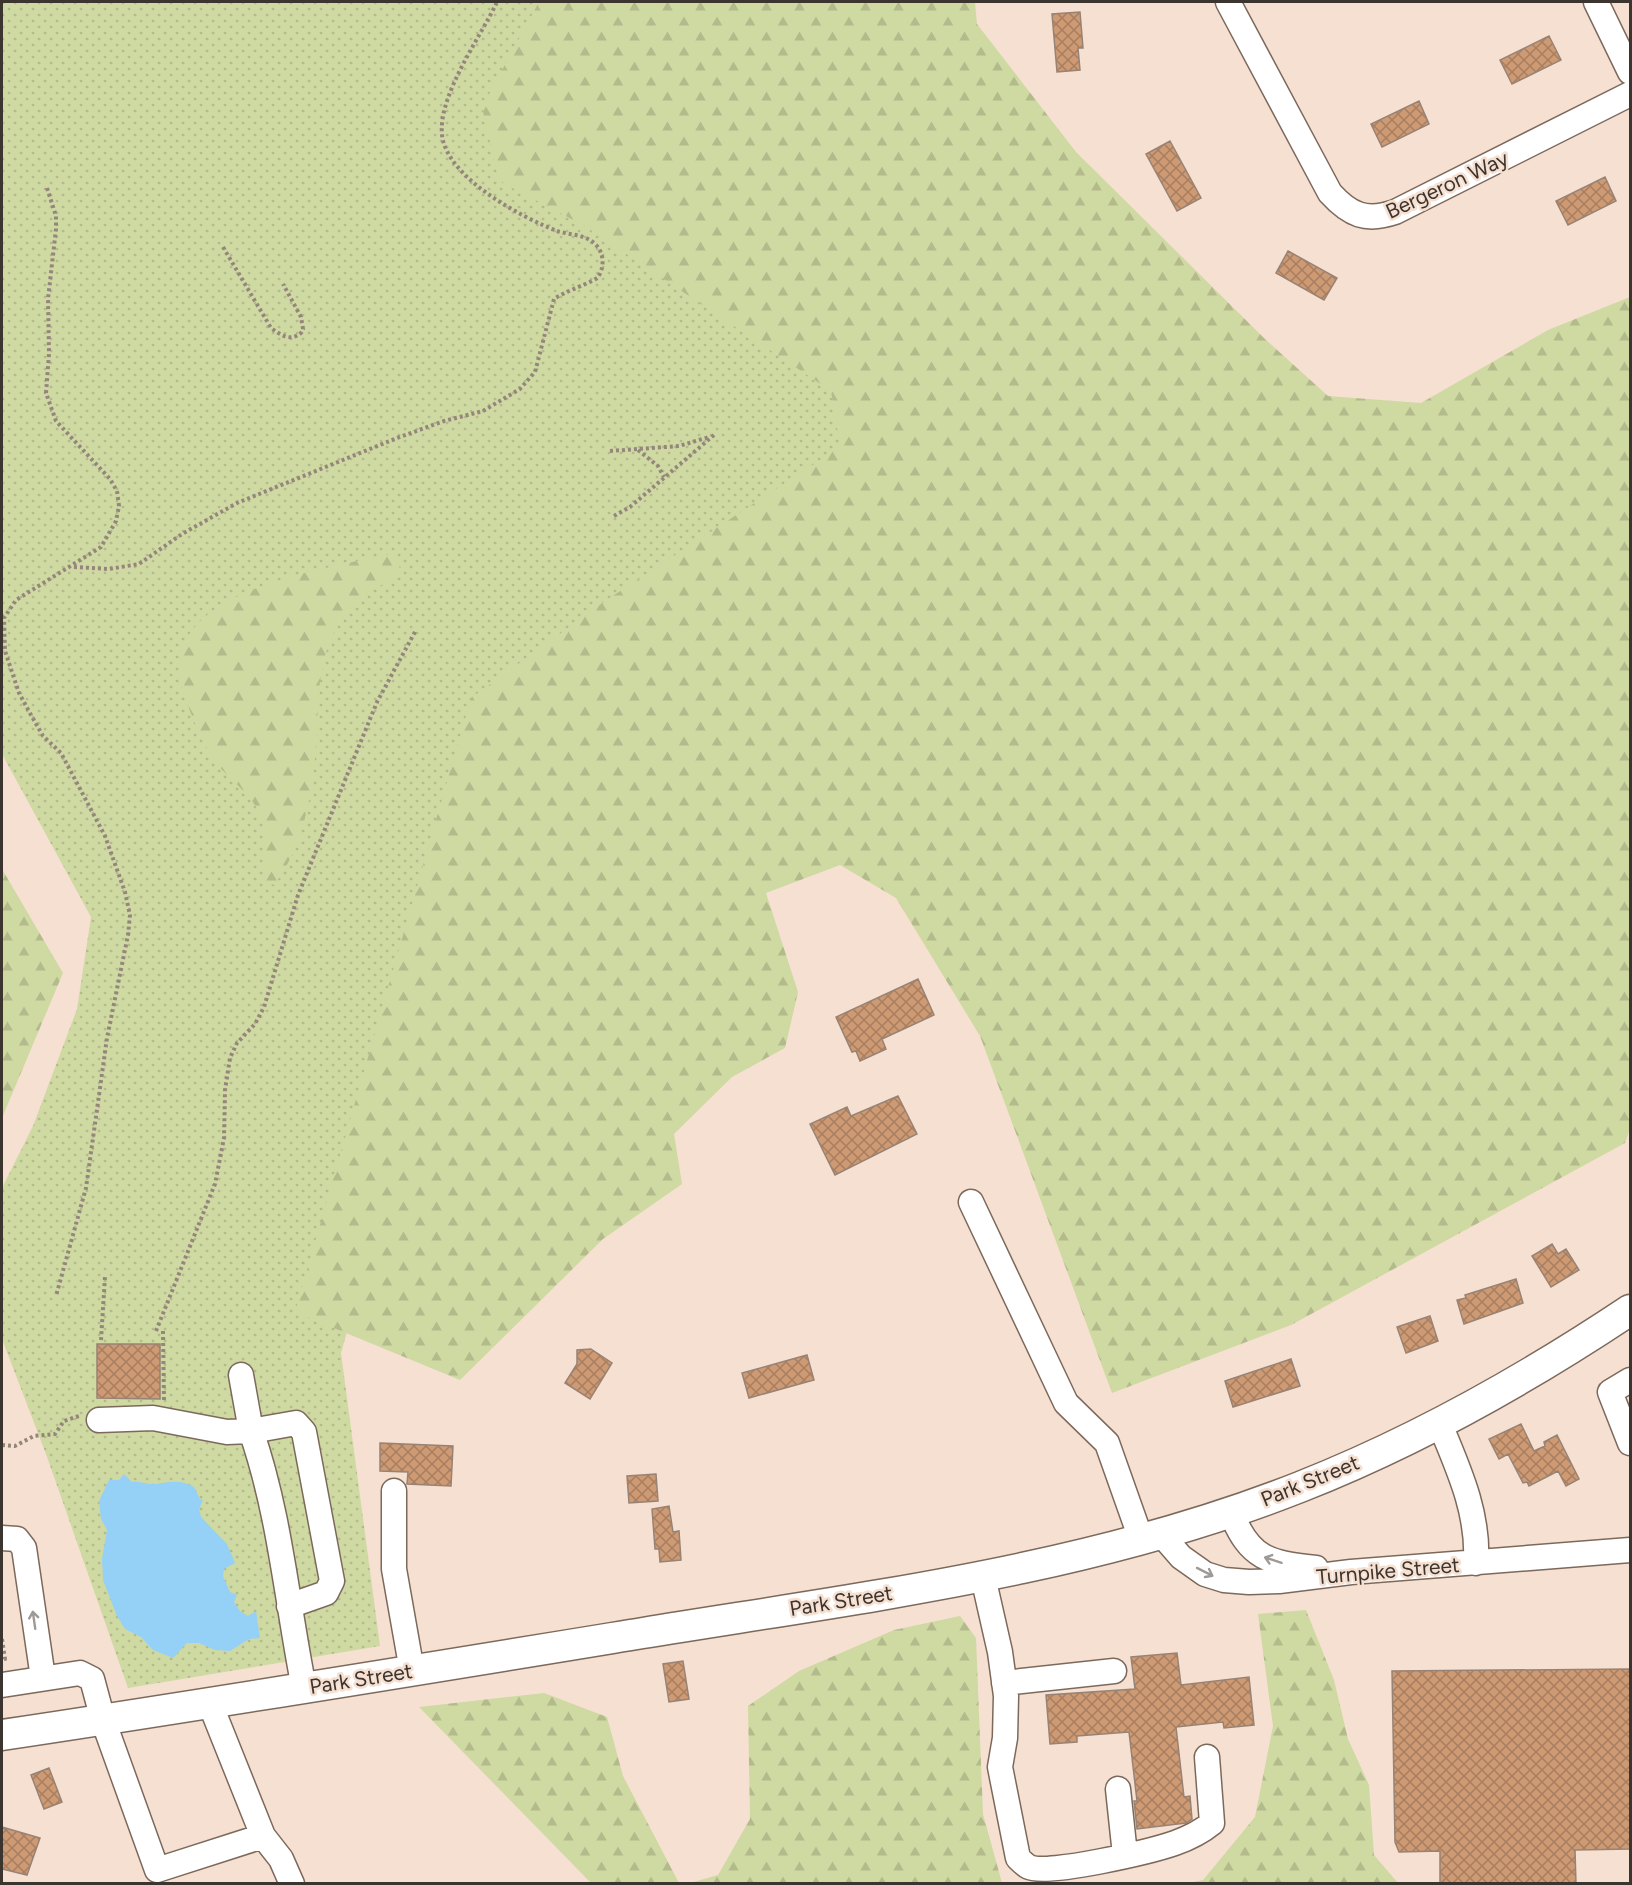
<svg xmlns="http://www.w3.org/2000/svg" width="1632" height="1885" viewBox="0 0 1632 1885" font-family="Figtree,sans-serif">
<defs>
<pattern id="grass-dots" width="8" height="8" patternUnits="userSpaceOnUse" patternTransform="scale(1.5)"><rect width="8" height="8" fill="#cfd9a2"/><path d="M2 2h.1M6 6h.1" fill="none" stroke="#b3bb8c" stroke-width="1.8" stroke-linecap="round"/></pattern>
<pattern id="forest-firs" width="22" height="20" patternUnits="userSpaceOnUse" patternTransform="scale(1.5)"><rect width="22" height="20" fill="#cfd9a2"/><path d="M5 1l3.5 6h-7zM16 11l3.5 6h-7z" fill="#b3bb8c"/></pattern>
<pattern id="building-cross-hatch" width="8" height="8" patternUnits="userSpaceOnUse" patternTransform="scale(1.5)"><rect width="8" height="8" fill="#ce9a74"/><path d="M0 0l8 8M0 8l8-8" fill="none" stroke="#a87e60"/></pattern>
</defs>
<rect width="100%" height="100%" fill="#f6e0d1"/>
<!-- grass -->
<path fill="url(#grass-dots)" d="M 2,2 L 577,2 L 857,392 L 888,462 L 455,943 L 341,1353 L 380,1646 L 128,1688 L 46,1454 L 2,1339 L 2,1188 L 33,1126 L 77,1009 L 91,917 L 2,754 Z"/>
<!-- forest -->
<path fill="url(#forest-firs)" d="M 539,2 L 975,2 L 977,24 L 1076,152 L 1265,339 L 1328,396 L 1421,403 L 1548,330 L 1630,297 L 1630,1129 L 1625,1143 L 1291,1325 L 1112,1393 L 980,1036 L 896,898 L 840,865 L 766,893 L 798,992 L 785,1048 L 732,1077 L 674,1134 L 682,1184 L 603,1239 L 460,1380 L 295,1312 L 471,698 L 605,601 L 840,447 L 831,391 L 583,225 L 499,181 L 482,107 Z
M 388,554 L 397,555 L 401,560 L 398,574 C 383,585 362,595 350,609 C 319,646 319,684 317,729 C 315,780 306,844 274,885 L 264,881 C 261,860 267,837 261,817 C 253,793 225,778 212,757 C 200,738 177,686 179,664 C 185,586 330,569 388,554 Z
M 2,869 L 63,973 L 2,1118 Z
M 1306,1610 L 1334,1680 L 1348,1739 L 1369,1785 L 1374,1855 L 1398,1883 L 1188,1883 L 1203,1880 L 1255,1817 L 1273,1726 L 1258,1614 Z
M 960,1616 L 976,1638 L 983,1814 L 1002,1883 L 690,1883 L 718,1875 L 750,1819 L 748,1706 L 799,1671 L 894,1630 Z
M 544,1693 L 607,1717 L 623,1776 L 679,1883 L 591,1883 L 419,1707 Z"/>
<!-- water -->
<path fill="#95d0f7" d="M 124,1474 L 132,1482 C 140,1481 148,1485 156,1484 C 168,1482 182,1479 194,1487 L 200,1499 L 203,1500 L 199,1509 L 201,1517 L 227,1544 L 235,1563 L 224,1569 L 223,1576 L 230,1592 L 237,1595 L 234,1602 L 240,1611 L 248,1616 L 256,1611 L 260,1638 L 249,1639 L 230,1651 L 215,1650 L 199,1643 L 187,1643 L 173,1658 L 153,1650 L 141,1637 L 125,1629 L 117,1616 L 103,1580 L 102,1559 L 107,1530 L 101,1519 L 99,1501 L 109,1480 L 119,1480 Z"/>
<!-- building -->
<path fill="url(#building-cross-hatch)" stroke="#978375" stroke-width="1.5" d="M 1080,12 L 1083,48 L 1078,48 L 1080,70 L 1057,72 L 1052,14 Z
M 1549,36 L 1561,60 L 1512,84 L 1500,60 Z
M 1419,101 L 1429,124 L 1382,147 L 1371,124 Z
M 1170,141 L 1201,198 L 1177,211 L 1146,154 Z
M 1605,177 L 1616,201 L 1568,225 L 1556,201 Z
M 1288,251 L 1337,278 L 1324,300 L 1276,273 Z
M 918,979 L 934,1015 L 882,1039 L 886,1049 L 860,1061 L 856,1051 L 852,1052 L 836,1017 Z
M 898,1096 L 917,1134 L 835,1175 L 810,1124 L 847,1107 L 851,1116 Z
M 1552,1244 L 1558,1254 L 1566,1249 L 1579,1270 L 1551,1287 L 1532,1256 Z
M 1516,1279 L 1523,1303 L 1464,1324 L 1457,1300 L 1466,1298 L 1465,1295 Z
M 1430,1316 L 1438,1341 L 1406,1353 L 1397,1327 Z
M 97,1344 L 160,1344 L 160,1399 L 97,1398 Z
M 591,1349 L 612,1363 L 590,1399 L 565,1383 L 577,1364 L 577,1350 Z
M 807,1355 L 814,1380 L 749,1398 L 742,1373 Z
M 1291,1359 L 1300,1386 L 1233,1407 L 1225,1381 Z
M 1521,1424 L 1534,1451 L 1545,1446 L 1544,1442 L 1557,1435 L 1579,1479 L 1566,1486 L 1558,1471 L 1529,1486 L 1527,1482 L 1523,1483 L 1508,1454 L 1499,1459 L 1489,1439 Z
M 380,1443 L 453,1446 L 451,1486 L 407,1484 L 408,1472 L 380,1471 Z
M 656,1474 L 658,1501 L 629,1503 L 627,1476 Z
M 669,1506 L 673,1532 L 679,1531 L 681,1560 L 660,1562 L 659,1549 L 655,1549 L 652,1509 Z
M 1177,1653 L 1181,1685 L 1249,1677 L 1254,1725 L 1224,1728 L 1223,1722 L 1176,1727 L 1184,1797 L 1190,1796 L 1192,1819 L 1186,1823 L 1137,1829 L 1134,1801 L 1137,1801 L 1129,1732 L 1077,1736 L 1077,1742 L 1050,1744 L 1046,1695 L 1135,1689 L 1131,1657 Z
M 683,1661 L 689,1699 L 669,1702 L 663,1664 Z
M 1630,1669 L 1630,1849 L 1575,1850 L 1576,1884 L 1440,1884 L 1440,1851 L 1399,1852 L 1395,1842 L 1392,1671 Z
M 49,1768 L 62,1802 L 44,1809 L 31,1775 Z
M 2,1827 L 40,1838 L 27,1875 L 2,1869 Z"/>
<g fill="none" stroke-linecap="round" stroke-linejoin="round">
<defs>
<path id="minor" d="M 1228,2 L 1330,193 C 1350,215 1366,222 1395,212 L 1630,94
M 1596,2 L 1630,72
M 971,1202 L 1066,1403 L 1107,1443 L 1141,1539
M 241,1375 L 251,1431 L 296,1423 L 304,1432 L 332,1581 L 326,1593 L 289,1606
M 1630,1380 L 1610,1392 L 1630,1443
M 99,1420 L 153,1418 L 227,1432 L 251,1431 C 280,1514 287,1603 304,1688
M 1439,1422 C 1458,1468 1479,1512 1476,1563
M 394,1491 L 394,1569 L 412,1671
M 1231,1512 C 1249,1559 1269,1563 1316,1568
M 1161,1534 L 1181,1557 L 1205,1574 L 1224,1580 L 1249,1582 L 1279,1581 L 1351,1572 L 1630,1550
M 2,1538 L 17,1539 L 24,1548 L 43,1678
M 983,1577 L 1000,1652 L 1006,1696 L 1005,1738 L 1000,1767 L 1018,1858 C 1021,1861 1025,1865 1029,1867 C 1047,1876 1152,1851 1175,1843 C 1189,1838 1201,1832 1212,1823 L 1207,1757
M 1004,1683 L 1114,1671
M 2,1685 L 80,1673 L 92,1679 L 103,1720 L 157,1870 L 263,1836 L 209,1701
M 1118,1789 L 1125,1855
M 263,1836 L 281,1859 L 292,1884"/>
<path id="major" d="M 2,1735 C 216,1703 429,1668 643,1633 C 864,1597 1090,1570 1300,1487 C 1414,1442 1528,1378 1630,1310"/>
</defs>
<!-- minor casing -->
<use href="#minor" stroke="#7c695c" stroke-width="27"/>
<!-- major casing -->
<use href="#major" stroke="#7c695c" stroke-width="33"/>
<!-- path -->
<path stroke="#95867c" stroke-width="4" stroke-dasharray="3 3" stroke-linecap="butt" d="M 47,188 L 56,216 L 56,229 L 48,299 L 49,354 L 46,393 L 56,421 L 110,479 L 117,491 L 119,506 L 116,521 L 101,547 L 16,600 L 4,618 L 5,651 L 19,693 L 31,715 L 43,736 L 61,753 L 105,836 L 125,892 L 130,915 L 128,935 L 107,1038 L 86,1188 L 56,1296
M 223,247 L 271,328 C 281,335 290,342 301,333 L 303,329 L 301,317 L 283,284
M 638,450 L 658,466 L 664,477
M 610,451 L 679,446 L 709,437
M 614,516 L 630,507 L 714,435
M 74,567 L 109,569 L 139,564 L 182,534 L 237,503 L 397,438 L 444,421 L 483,411 L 520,389 L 535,372 L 554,299 C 565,291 594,282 598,277 C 605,267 604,252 595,244 C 585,234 569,235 557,231 C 521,217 447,178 442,135 C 438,95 480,38 497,2
M 156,1331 L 215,1184 L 224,1138 L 225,1090 L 230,1058 L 237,1043 L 255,1024 L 264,1007 L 298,895 L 377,702 L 416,630
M 163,1331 L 164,1400
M 101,1340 L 105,1277
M 2,1445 L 15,1446 L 34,1436 L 55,1434 L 64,1421 L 79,1416
M 2,1639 L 5,1659 L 2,1659"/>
<!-- minor -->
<use href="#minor" stroke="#fff" stroke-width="24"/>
<!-- major -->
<use href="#major" stroke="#fff" stroke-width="30"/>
</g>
<!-- one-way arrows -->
<defs><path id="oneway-shaft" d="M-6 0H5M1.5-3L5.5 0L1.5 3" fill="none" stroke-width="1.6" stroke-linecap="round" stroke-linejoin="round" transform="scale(1.5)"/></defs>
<g stroke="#9e9a96">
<use href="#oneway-shaft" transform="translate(1273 1560) rotate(-162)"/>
<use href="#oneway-shaft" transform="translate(1205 1572) rotate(27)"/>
<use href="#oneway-shaft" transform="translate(34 1620) rotate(-98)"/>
</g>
<g text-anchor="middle" stroke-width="5" stroke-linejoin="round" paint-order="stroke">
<!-- street labels -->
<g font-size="21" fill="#3c342e" stroke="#f6e0d1">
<text transform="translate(1447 185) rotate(-25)" y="7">Bergeron Way</text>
<text transform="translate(1310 1481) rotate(-22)" y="7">Park Street</text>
<text transform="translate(1388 1571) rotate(-5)" y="7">Turnpike Street</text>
<text transform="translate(841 1601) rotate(-9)" y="7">Park Street</text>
<text transform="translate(361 1679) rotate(-9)" y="7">Park Street</text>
</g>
</g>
<!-- border -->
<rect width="1632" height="1885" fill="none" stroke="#3c342e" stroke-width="6"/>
</svg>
